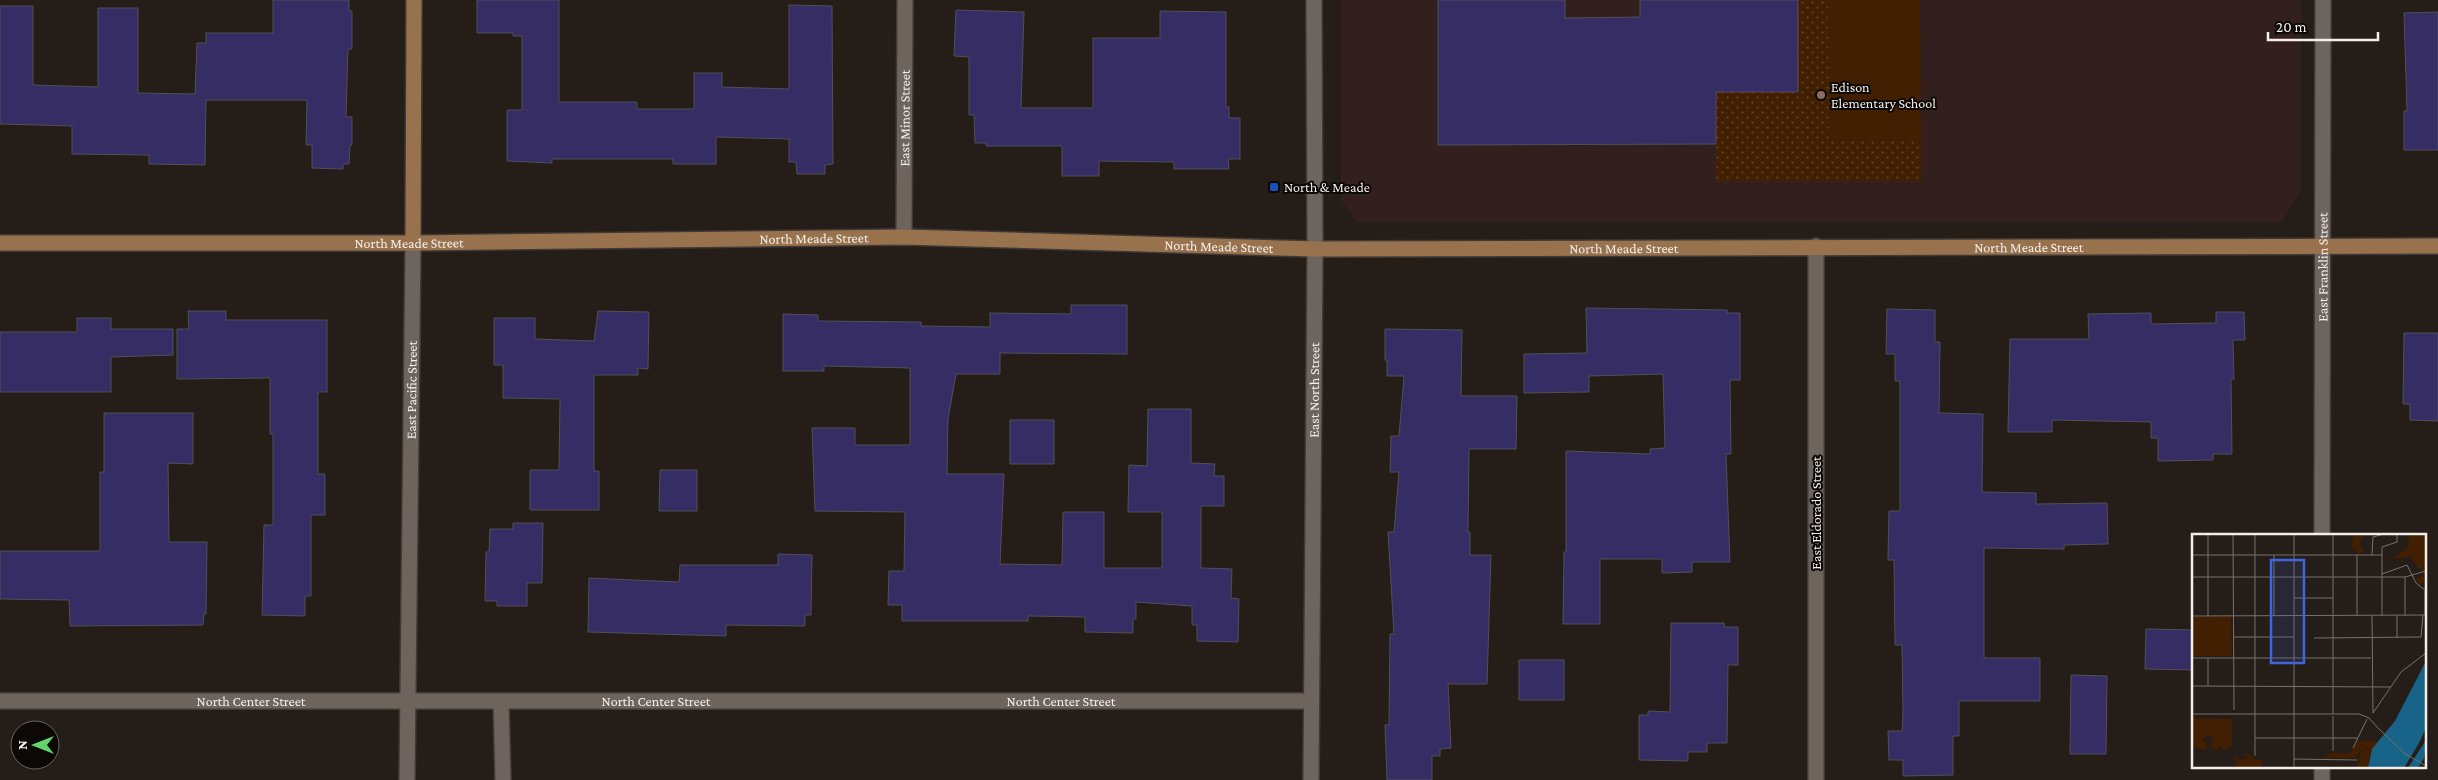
<svg xmlns="http://www.w3.org/2000/svg" width="2438" height="780" viewBox="0 0 2438 780" font-family="'Crimson Pro',serif">
<defs>
<pattern id="park-dots" width="8" height="8" patternUnits="userSpaceOnUse" patternTransform="scale(1.25)"><rect width="8" height="8" fill="#421f01"/><path d="M2 2h.1M6 6h.1" fill="none" stroke="#5e4026" stroke-width="1.8" stroke-linecap="round"/></pattern>
</defs>
<rect width="100%" height="100%" fill="#241d18"/>
<!-- education -->
<path fill="#33201e" d="M 1341,0 L 2301,0 L 2301,190 L 2282,222 L 1357,222 L 1341,200 Z"/>
<!-- park -->
<path fill="url(#park-dots)" d="M 1798,0 L 1828,0 L 1830,139 L 1921,139 L 1921,181 L 1716,181 L 1716,92 Z"/>
<!-- garden -->
<path fill="#421f01" d="M 1828,0 L 1920,0 L 1921,139 L 1830,139 Z"/>
<!-- building -->
<path fill="#352d63" stroke="#505059" d="M 273,0 L 349,0 L 349,11 L 352,11 L 352,49 L 348,49 L 346,117 L 352,117 L 352,145 L 350,145 L 349,164 L 343,164 L 343,169 L 312,168 L 312,145 L 306,145 L 307,100 L 206,100 L 205,165 L 149,164 L 149,155 L 72,154 L 72,126 L 0,124 L 0,6 L 33,6 L 33,85 L 98,87 L 98,8 L 138,8 L 138,93 L 195,94 L 197,43 L 206,43 L 206,33 L 273,33 Z
M 477,0 L 559,0 L 559,102 L 637,102 L 637,109 L 694,109 L 694,73 L 722,73 L 722,87 L 789,89 L 789,5 L 832,6 L 833,164 L 825,165 L 825,174 L 797,174 L 796,162 L 789,162 L 789,139 L 716,137 L 716,164 L 673,164 L 673,159 L 552,159 L 552,163 L 507,161 L 507,110 L 522,110 L 522,36 L 513,36 L 513,33 L 477,33 Z
M 1438,0 L 1565,0 L 1565,18 L 1640,17 L 1640,0 L 1798,0 L 1798,92 L 1716,92 L 1716,144 L 1438,145 Z
M 956,10 L 1024,12 L 1021,108 L 1093,108 L 1093,38 L 1160,38 L 1160,11 L 1226,12 L 1226,107 L 1229,107 L 1229,118 L 1240,118 L 1240,159 L 1228,159 L 1229,169 L 1174,169 L 1174,162 L 1099,161 L 1099,176 L 1062,176 L 1062,146 L 986,146 L 986,143 L 975,143 L 974,115 L 969,115 L 969,57 L 954,56 Z
M 2438,12 L 2438,150 L 2404,150 L 2404,111 L 2407,111 L 2404,13 Z
M 1071,305 L 1127,305 L 1127,354 L 1000,353 L 1000,374 L 956,374 L 948,419 L 947,474 L 1004,474 L 1000,564 L 1062,565 L 1063,512 L 1104,512 L 1104,568 L 1162,568 L 1162,512 L 1128,512 L 1129,465 L 1147,466 L 1148,409 L 1191,409 L 1191,463 L 1215,464 L 1214,476 L 1224,476 L 1224,506 L 1201,506 L 1201,568 L 1232,569 L 1231,598 L 1239,599 L 1238,642 L 1197,641 L 1197,625 L 1192,625 L 1192,606 L 1136,602 L 1136,619 L 1133,619 L 1133,633 L 1085,632 L 1085,617 L 1028,616 L 1028,621 L 902,621 L 902,605 L 888,605 L 889,571 L 904,571 L 905,512 L 815,511 L 812,428 L 855,428 L 855,445 L 910,445 L 910,368 L 824,366 L 824,371 L 783,371 L 783,314 L 818,315 L 818,321 L 921,322 L 921,326 L 990,327 L 990,313 L 1071,314 Z
M 1586,308 L 1727,310 L 1727,313 L 1740,313 L 1740,380 L 1730,380 L 1731,454 L 1726,454 L 1730,562 L 1692,562 L 1692,572 L 1662,573 L 1662,559 L 1600,559 L 1600,624 L 1563,624 L 1564,552 L 1566,552 L 1566,451 L 1650,454 L 1650,449 L 1665,448 L 1663,374 L 1589,376 L 1589,392 L 1524,393 L 1524,354 L 1587,353 Z
M 1887,309 L 1935,310 L 1935,342 L 1940,342 L 1939,413 L 1983,414 L 1982,492 L 2036,493 L 2036,504 L 2107,503 L 2108,544 L 2064,545 L 2064,549 L 1984,548 L 1984,658 L 2040,658 L 2040,701 L 1959,701 L 1959,736 L 1953,736 L 1953,775 L 1903,776 L 1903,760 L 1889,760 L 1888,731 L 1902,731 L 1903,714 L 1902,645 L 1895,645 L 1894,560 L 1888,560 L 1889,511 L 1900,511 L 1900,381 L 1895,381 L 1895,354 L 1886,354 Z
M 188,311 L 226,311 L 226,320 L 327,320 L 327,392 L 318,392 L 318,474 L 325,474 L 325,515 L 311,515 L 311,596 L 305,596 L 305,616 L 262,615 L 264,525 L 273,525 L 273,434 L 270,434 L 270,378 L 177,379 L 177,329 L 189,329 Z
M 598,311 L 649,312 L 648,369 L 638,368 L 638,375 L 594,375 L 594,471 L 599,471 L 599,510 L 530,510 L 530,470 L 559,470 L 560,399 L 503,398 L 503,365 L 494,365 L 494,318 L 535,318 L 535,339 L 594,341 Z
M 2216,312 L 2244,312 L 2245,340 L 2233,340 L 2234,379 L 2231,379 L 2232,454 L 2213,454 L 2213,460 L 2158,461 L 2158,438 L 2151,438 L 2151,422 L 2052,420 L 2052,432 L 2008,432 L 2010,339 L 2089,339 L 2088,314 L 2151,313 L 2151,324 L 2216,323 Z
M 77,318 L 111,318 L 111,329 L 173,329 L 173,355 L 111,357 L 111,392 L 0,392 L 0,332 L 77,332 Z
M 1385,329 L 1462,330 L 1461,396 L 1517,396 L 1516,449 L 1469,449 L 1468,532 L 1470,532 L 1470,555 L 1491,555 L 1487,684 L 1448,684 L 1451,748 L 1440,749 L 1440,756 L 1432,756 L 1432,780 L 1387,780 L 1385,725 L 1389,725 L 1390,634 L 1394,634 L 1388,532 L 1394,532 L 1399,472 L 1390,472 L 1391,436 L 1399,436 L 1404,376 L 1387,376 L 1387,360 L 1385,360 Z
M 2404,333 L 2438,333 L 2438,421 L 2410,420 L 2410,404 L 2403,404 Z
M 104,413 L 193,413 L 193,464 L 168,463 L 169,542 L 207,542 L 206,614 L 204,614 L 203,625 L 70,626 L 69,600 L 0,599 L 0,551 L 100,551 L 100,472 L 104,472 Z
M 1010,420 L 1054,420 L 1054,464 L 1010,464 Z
M 660,470 L 697,470 L 697,511 L 659,511 Z
M 513,523 L 543,523 L 542,583 L 527,583 L 527,606 L 497,606 L 497,601 L 485,601 L 486,552 L 489,552 L 490,529 L 513,529 Z
M 778,554 L 812,555 L 811,615 L 805,615 L 805,626 L 726,625 L 726,636 L 588,632 L 589,578 L 679,582 L 680,565 L 778,565 Z
M 1671,623 L 1724,623 L 1724,627 L 1738,627 L 1738,665 L 1728,665 L 1727,743 L 1707,743 L 1707,752 L 1688,752 L 1688,761 L 1639,760 L 1639,715 L 1648,715 L 1648,711 L 1670,712 Z
M 2146,629 L 2193,630 L 2193,670 L 2145,669 Z
M 1519,660 L 1564,660 L 1564,700 L 1519,700 Z
M 2071,675 L 2107,676 L 2106,754 L 2070,754 Z"/>
<g fill="none" stroke-linecap="round" stroke-linejoin="round">
<defs>
<path id="lane" d="M 501,701 L 503,780"/>
<g id="street">
<path id="s1" d="M 904,237 L 905,0"/>
<path id="s2" d="M 2322,535 L 2323,0"/>
<path id="s3" d="M 0,701 L 1311,701"/>
<path d="M 2322,766 L 2322,780"/>
<path id="s4" d="M 407,780 L 413,243"/>
<path id="s5" d="M 1311,780 L 1315,249 L 1314,0"/>
<path d="M 1816,780 L 1816,246"/>
</g>
<g id="secondary">
<path id="s6" d="M 0,243 L 413,243 L 904,237 L 1315,249 L 2438,246"/>
<path d="M 413,243 L 414,0"/>
</g>
</defs>
<!-- lane casing -->
<use href="#lane" stroke="#403a37" stroke-width="18"/>
<!-- street casing -->
<use href="#street" stroke="#403a37" stroke-width="18"/>
<!-- secondary casing -->
<use href="#secondary" stroke="#403a37" stroke-width="18"/>
<!-- lane -->
<use href="#lane" stroke="#6d645e" stroke-width="15"/>
<!-- street -->
<use href="#street" stroke="#6d645e" stroke-width="15"/>
<!-- secondary -->
<use href="#secondary" stroke="#97724c" stroke-width="15"/>
</g>
<!-- markers -->
<circle fill="#8d6e63" stroke="#0b0806" stroke-width="2" cx="1821" cy="95" r="5"/>
<rect fill="#1a4fb4" stroke="#0b0806" stroke-width="2" x="1269" y="182" width="10" height="10" rx="2.5"/>
<g text-anchor="middle" stroke-width="4" stroke-linejoin="round" paint-order="stroke">
<!-- poi labels -->
<g font-size="14" fill="#f4eeeb" stroke="#0b0806" text-anchor="start">
<text x="1831" y="92">Edison<tspan x="1831" dy="16">Elementary School</tspan></text>
<text x="1284" y="192">North &amp; Meade</text>
</g>
<!-- street labels -->
<g font-size="14" fill="#f4eeeb" stroke="#0b0806">
<text dy="5" stroke="none"><textPath href="#s1" startOffset="119">East Minor Street</textPath></text>
<text dy="5" stroke="none"><textPath href="#s6" startOffset="814">North Meade Street</textPath></text>
<text dy="5" stroke="none"><textPath href="#s6" startOffset="409">North Meade Street</textPath></text>
<text dy="5" stroke="none"><textPath href="#s6" startOffset="1219">North Meade Street</textPath></text>
<text dy="5" stroke="none"><textPath href="#s6" startOffset="2029">North Meade Street</textPath></text>
<text dy="5" stroke="none"><textPath href="#s6" startOffset="1624">North Meade Street</textPath></text>
<text dy="5" stroke="none"><textPath href="#s2" startOffset="268">East Franklin Street</textPath></text>
<text dy="5" stroke="none"><textPath href="#s4" startOffset="390">East Pacific Street</textPath></text>
<text dy="5" stroke="none"><textPath href="#s5" startOffset="390">East North Street</textPath></text>
<text transform="translate(1816 513) rotate(-90)" y="5">East Eldorado Street</text>
<text dy="5" stroke="none"><textPath href="#s3" startOffset="251">North Center Street</textPath></text>
<text dy="5" stroke="none"><textPath href="#s3" startOffset="656">North Center Street</textPath></text>
<text dy="5" stroke="none"><textPath href="#s3" startOffset="1061">North Center Street</textPath></text>
</g>
</g>
<!-- overview -->
<g transform="translate(2192 534)">
<rect width="234" height="234" fill="#241d18"/>
<path d="M 0,184 L 40,185 L 40,214 L 36,212 L 35,215 L 30,215 L 28,211 L 26,215 L 17,215 L 22,213 L 18,212 L 21,203 L 16,200 L 10,206 L 15,208 L 14,215 L 5,215 L 0,209 ZM 170,214 L 178,216 L 176,234 L 164,234 ZM 51,219 L 56,220 L 63,225 L 70,226 L 70,234 L 43,234 L 44,221 L 47,226 L 56,224 Z" fill="#421f01"/>
<path d="M 161,0 L 172,0 L 167,9 L 173,18 L 166,19 L 160,14 ZM 218,0 L 227,0 L 222,17 L 232,32 L 230,38 L 218,23 L 199,25 L 215,14 ZM 176,206 L 187,208 L 177,226 L 178,216 L 175,214 L 169,215 L 163,224 L 130,224 L 140,219 L 157,220 L 165,208 Z" fill="#421f01"/>
<path d="M 227,0 L 234,0 L 234,46 L 228,51 L 223,45 L 232,41 L 232,32 L 220,15 ZM 39,82 L 40,122 L 0,122 L 0,83 Z" fill="#421f01"/>
<path d="M 234,127 L 234,194 L 227,209 L 212,234 L 176,234 L 180,215 L 203,187 ZM 234,206 L 232,224 L 226,234 L 216,234 Z" fill="#186489"/>
<path fill="none" stroke="#77716c" stroke-width="1" d="M 16,0 L 16,82M 41,0 L 42,176M 63,0 L 63,222M 102,0 L 102,234M 0,21 L 190,21M 82,21 L 82,81M 180,21 L 181,3 L 192,0M 190,40 L 215,31 L 224,49 L 234,57M 0,43 L 213,43 L 234,37M 213,43 L 213,82M 102,64 L 141,64M 233,81 L 233,57M 0,82 L 234,81M 165,82 L 165,21M 180,82 L 181,179M 190,82 L 190,13 L 205,8 L 205,0M 41,103 L 102,103M 205,103 L 205,82M 122,104 L 229,103 L 231,81M 0,124 L 179,124M 0,152 L 199,153M 16,152 L 16,124M 181,179 L 209,138 L 234,119M 0,180 L 167,180 L 177,184 L 186,194M 141,180 L 141,0M 141,182 L 141,217M 186,194 L 212,219 L 234,232M 63,204 L 165,204M 161,214 L 175,185M 102,225 L 165,226"/>
<path fill="#3d66db" fill-opacity="0.15" stroke="#3d66db" stroke-width="2.5" d="M 79,26 L 112,26 L 112,129 L 79,129 Z"/>
<rect width="234" height="234" fill="none" stroke="#f4eeeb" stroke-width="2.5"/>
</g>
<!-- north arrow -->
<g transform="translate(35 745) rotate(270)"><circle r="24" fill="#0b0806" stroke="#686462"/>
<path d="M0-4L9 19L0 12L-9 19Z" fill="#63d469"/>
<text y="-8" font-size="14" font-weight="bold" text-anchor="middle" fill="#f4eeeb">N</text>
</g>
<!-- scale -->
<path d="M2268 32v8h110v-8" fill="none" stroke="#f4eeeb" stroke-width="2.5"/>
<text x="2276" y="32" font-size="15" fill="#f4eeeb" stroke="#0b0806" stroke-width="4" paint-order="stroke">20 m</text>
</svg>
